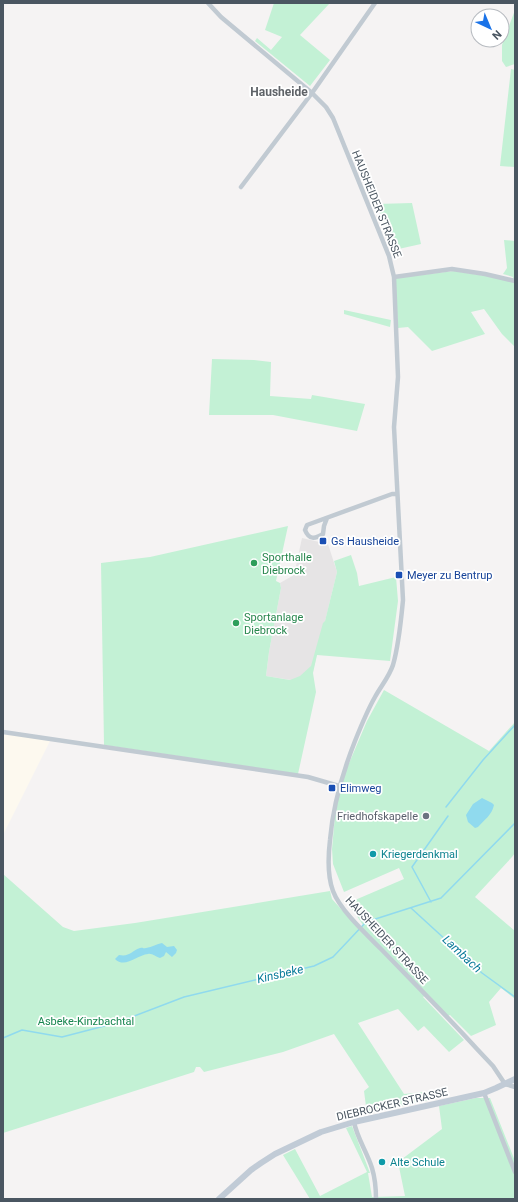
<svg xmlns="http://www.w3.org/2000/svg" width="518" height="1202" viewBox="0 0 518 1202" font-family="Roboto,sans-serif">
<rect width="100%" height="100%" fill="#f5f3f3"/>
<!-- commercial -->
<path fill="#fdf9ef" d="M 3,733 L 50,741 L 3,835 Z"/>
<!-- education -->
<path fill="#e6e4e5" d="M 302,538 L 328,544 L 337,572 L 310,683 L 266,676 L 269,652 L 281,588 L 280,583 L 294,575 Z"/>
<!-- green -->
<path fill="#c3f1d5" d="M 274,3 L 330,3 L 300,35 L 330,60 L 310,86 L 255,41 L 257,38 L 271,50 L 282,37 L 265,30 Z
M 515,10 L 515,64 L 506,67 L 502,61 L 502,45 Z
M 511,69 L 515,70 L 515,167 L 500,166 Z
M 412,203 L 421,244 L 394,250 L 377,204 Z
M 504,240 L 515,241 L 515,347 L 502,334 L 484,309 L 471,312 L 485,334 L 432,351 L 408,327 L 398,328 L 395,278 L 454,271 L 512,280 L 513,277 L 503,274 L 507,268 Z
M 344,310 L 391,320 L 390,327 L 344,314 Z
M 212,359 L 254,360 L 271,362 L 270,396 L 311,399 L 312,395 L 365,404 L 357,431 L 273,415 L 209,415 Z
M 288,526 L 276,581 L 280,583 L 281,588 L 269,652 L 266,676 L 290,680 L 300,676 L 311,666 L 323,623 L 325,621 L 337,572 L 334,561 L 351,555 L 357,573 L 359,586 L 396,577 L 398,601 L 390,661 L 317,655 L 313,673 L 316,692 L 298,774 L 104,745 L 101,563 L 150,557 Z
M 384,690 L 489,751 L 515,722 L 515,853 L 512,857 L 475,897 L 515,931 L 515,999 L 501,988 L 489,1002 L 496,1025 L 471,1036 L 450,1015 L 448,1016 L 426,995 L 423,997 L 464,1040 L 449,1052 L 424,1026 L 418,1031 L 398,1009 L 358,1023 L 404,1094 L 424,1092 L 428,1100 L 367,1114 L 364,1091 L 369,1087 L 334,1034 L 283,1052 L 204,1072 L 200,1067 L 196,1067 L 194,1072 L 3,1133 L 3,874 L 63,927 L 74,931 L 135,923 L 330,891 L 332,899 L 359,929 L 363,925 L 348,903 L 404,879 L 399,868 L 344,892 L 333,864 L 332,849 L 336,804 L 341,782 L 367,721 Z
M 476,1098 L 490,1098 L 515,1161 L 515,1199 L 310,1199 L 283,1155 L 295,1149 L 320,1196 L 367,1172 L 346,1128 L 352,1126 L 370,1173 L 368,1173 L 372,1197 L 405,1196 L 398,1162 L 442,1129 L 439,1106 Z"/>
<!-- water -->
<path fill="#90daee" d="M 482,798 L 492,803 L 494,805 C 492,815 484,820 478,827 L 475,828 L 468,822 L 466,815 L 473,804 Z
M 162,943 L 167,947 L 174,946 L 177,950 L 176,953 L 172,957 L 166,952 L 164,956 L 160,958 C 156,957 152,953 148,954 C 137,955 125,969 115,959 L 119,955 C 130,957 131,951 140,948 C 145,947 141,949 146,948 C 152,947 157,944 162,943 Z"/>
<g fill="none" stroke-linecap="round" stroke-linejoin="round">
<!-- stream -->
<path stroke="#90daee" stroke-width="1.5" d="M 446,807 L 483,760 L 515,725
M 431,902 L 412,867 L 448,816
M 411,908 L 482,973 L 515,997
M 3,1038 L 22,1030 L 62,1037 L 116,1023 L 184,997 L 314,966 L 333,957 L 366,922 L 441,898 L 515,823"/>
<!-- street -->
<path stroke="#c1cad2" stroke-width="4.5" d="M 208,3 L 221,17 L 312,93 L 326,107 L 333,118 L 389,256 L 394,277 L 398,377 L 394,427 L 403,600 C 401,621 399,644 393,665 C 389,677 381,686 375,697 C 367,711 361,726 355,741 C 342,774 333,804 330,840 C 328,857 327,875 333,891 C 340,910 366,934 381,949 C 413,982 446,1015 477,1049 L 493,1066 L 505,1084 L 515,1087
M 241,187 L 312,93 L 375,3
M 394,277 L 452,269 L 485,274 L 515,281
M 327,518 L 324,526 L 323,534 C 315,539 309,540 305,530 L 307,525 L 392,494 L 397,494
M 3,732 L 308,777 L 339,786
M 484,1093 L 515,1172
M 354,1122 C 357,1138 367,1152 372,1168 C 375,1178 376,1189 376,1199"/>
<!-- secondary -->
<path stroke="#c1cbd6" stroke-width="6" d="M 219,1199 L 251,1170 L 261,1163 L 275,1154 L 321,1132 L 354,1122 L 484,1093 L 496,1088 L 515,1079"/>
</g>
<!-- markers -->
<g fill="#1a4fb4" stroke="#fff" stroke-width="1.5">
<rect x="319" y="537" width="8" height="8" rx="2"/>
<rect x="395" y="571" width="8" height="8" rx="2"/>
<rect x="328" y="784" width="8" height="8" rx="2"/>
</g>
<g fill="#2e9e5b" stroke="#fff" stroke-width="1.5">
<circle cx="254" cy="563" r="4"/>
<circle cx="236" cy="623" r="4"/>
</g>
<circle fill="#6b7280" stroke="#fff" stroke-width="1.5" cx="426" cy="816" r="4"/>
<g fill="#0f9aa8" stroke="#fff" stroke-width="1.5">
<circle cx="373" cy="854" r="4"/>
<circle cx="382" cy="1162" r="4"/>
</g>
<g text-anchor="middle" stroke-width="3.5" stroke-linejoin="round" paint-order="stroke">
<!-- street labels -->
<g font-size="11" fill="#4a5661" stroke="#fff">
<text transform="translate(377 204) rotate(68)" y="4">HAUSHEIDER STRASSE</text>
<text transform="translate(387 940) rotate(47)" y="4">HAUSHEIDER STRASSE</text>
<text transform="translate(392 1104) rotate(-13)" y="4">DIEBROCKER STRASSE</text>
</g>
<!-- transit labels -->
<g font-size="11" fill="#164399" stroke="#fff" text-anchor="start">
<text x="331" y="545">Gs Hausheide</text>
<text x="407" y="579">Meyer zu Bentrup</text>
<text x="340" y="792">Elimweg</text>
</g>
<!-- leisure labels -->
<g font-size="11" fill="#27864d" stroke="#fff" text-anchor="start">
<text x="262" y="561">Sporthalle<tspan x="262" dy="13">Diebrock</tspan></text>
<text x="244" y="621">Sportanlage<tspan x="244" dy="13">Diebrock</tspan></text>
</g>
<!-- worship labels -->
<g font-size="11" fill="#5b616d" stroke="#fff" text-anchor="end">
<text x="418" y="820">Friedhofskapelle</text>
</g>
<!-- culture labels -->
<g font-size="11" fill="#0d838f" stroke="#fff" text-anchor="start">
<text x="381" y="858">Kriegerdenkmal</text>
<text x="390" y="1166">Alte Schule</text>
</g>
<!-- park labels -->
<g font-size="11" fill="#17864f" stroke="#fff">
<text x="86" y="1025">Asbeke-Kinzbachtal</text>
</g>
<!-- neighbourhood labels -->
<g font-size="12" font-weight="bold" fill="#5f6368" stroke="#fff">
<text x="279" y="96">Hausheide</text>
</g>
<!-- water labels -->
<g font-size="12" font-style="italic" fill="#0c7c9b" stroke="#fff">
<text transform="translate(462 954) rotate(43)" y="4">Lambach</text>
<text transform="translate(280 974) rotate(-13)" y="4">Kinsbeke</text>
</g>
</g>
<!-- border -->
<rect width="518" height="1202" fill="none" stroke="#4a5661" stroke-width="8"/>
<!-- north arrow -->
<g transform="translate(490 28) rotate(136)"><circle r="19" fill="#ffffff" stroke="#b7bbc0"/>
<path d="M0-3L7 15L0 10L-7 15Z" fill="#1a73e8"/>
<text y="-6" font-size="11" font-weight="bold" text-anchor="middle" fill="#4a5661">N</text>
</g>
</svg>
